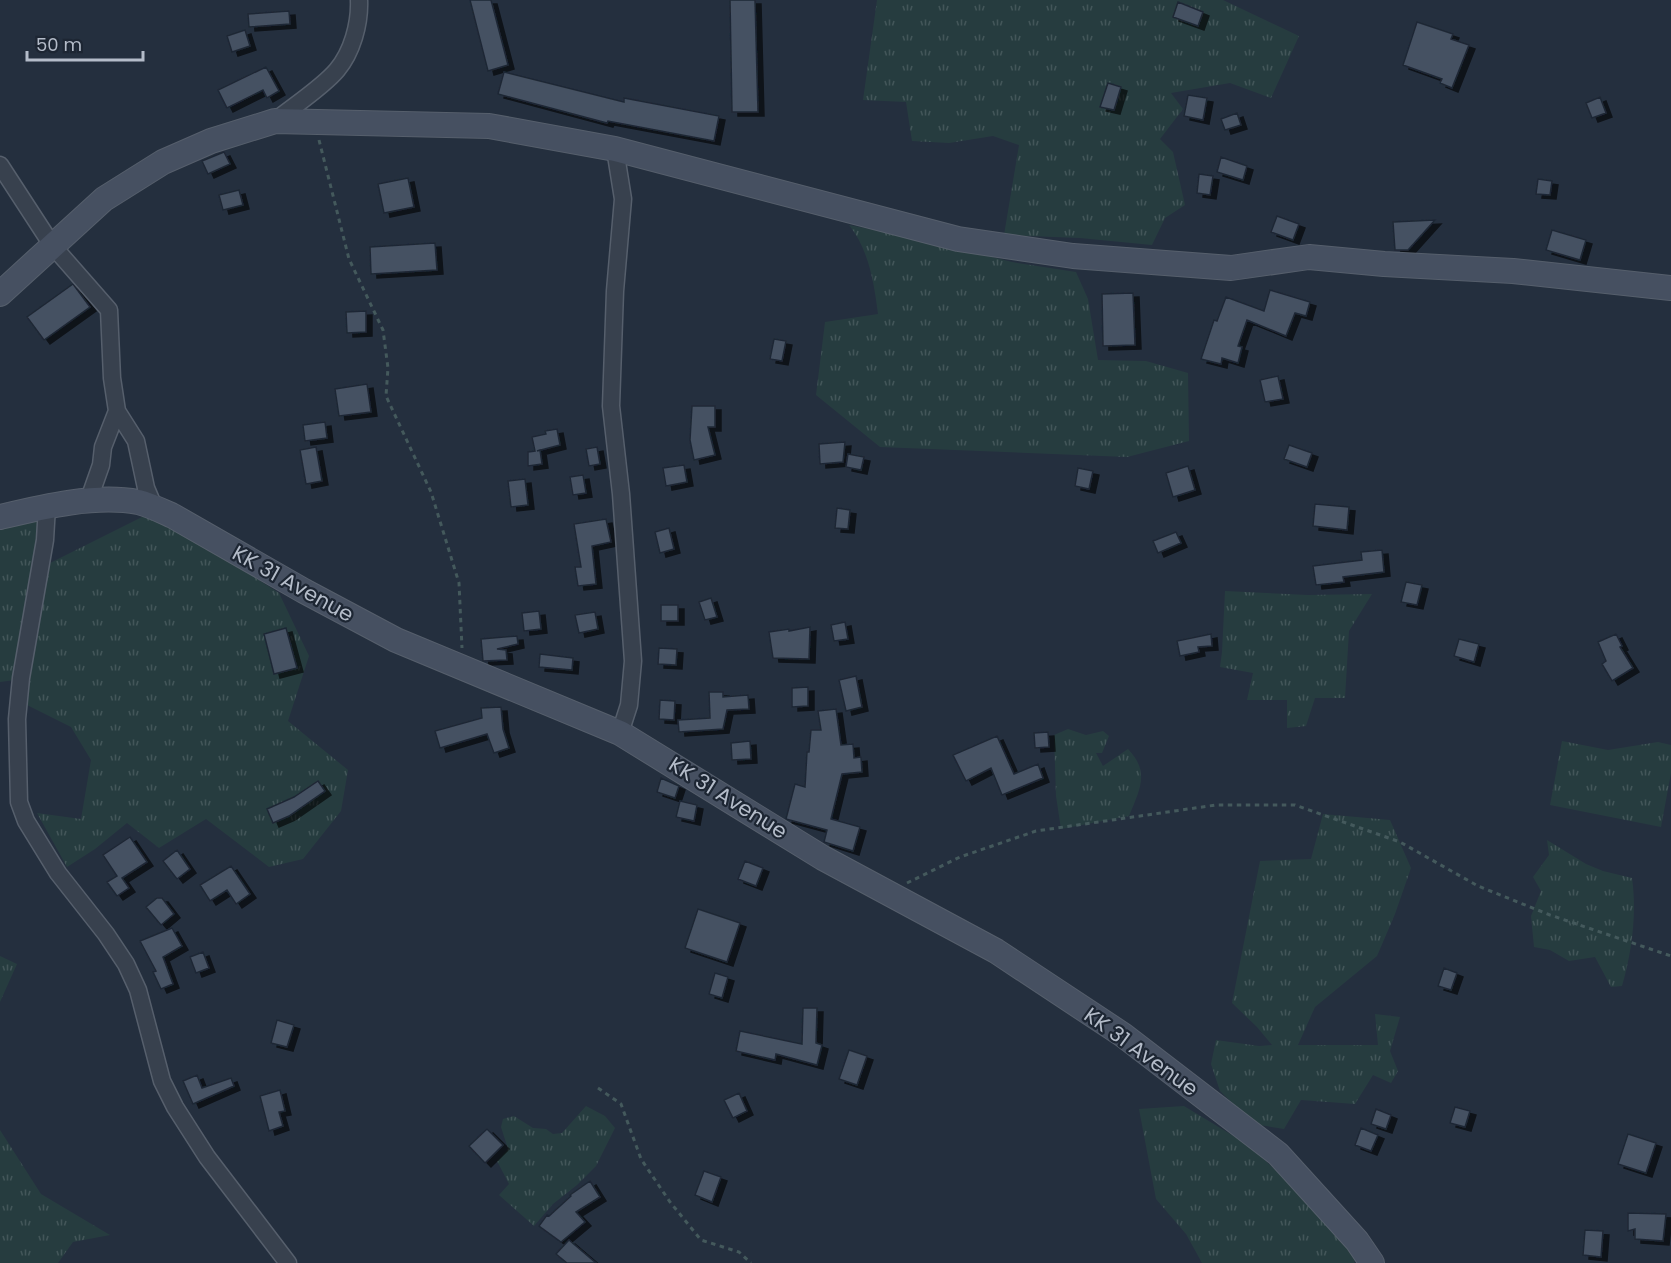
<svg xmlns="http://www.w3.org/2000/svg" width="1671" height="1263" viewBox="0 0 1671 1263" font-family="Poppins,sans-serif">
<defs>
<pattern id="grass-tufts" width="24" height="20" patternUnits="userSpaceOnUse" patternTransform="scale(1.5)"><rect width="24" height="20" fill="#263c3f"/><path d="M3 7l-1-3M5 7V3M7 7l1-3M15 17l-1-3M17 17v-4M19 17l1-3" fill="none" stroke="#435659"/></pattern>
<filter id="shadow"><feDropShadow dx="6" dy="4" stdDeviation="0" flood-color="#0009"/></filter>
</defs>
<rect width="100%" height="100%" fill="#242f3e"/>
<!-- grass -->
<path fill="url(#grass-tufts)" d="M 877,0 L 1223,0 L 1299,36 L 1271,98 L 1230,83 L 1171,93 L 1183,109 L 1160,139 L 1173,152 L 1185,205 L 1165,218 L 1152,245 L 1080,238 L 1004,235 L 1019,145 L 993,136 L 949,143 L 912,141 L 906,102 L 863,100 Z
M 849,225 L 925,240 L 1012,262 L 1076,272 L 1088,299 L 1098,360 L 1146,361 L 1188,373 L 1189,441 L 1127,457 L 880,447 L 816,395 L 825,322 L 878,314 C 874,283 869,250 849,225 Z
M 146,515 L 203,544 L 279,593 L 309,656 L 288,721 L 348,770 L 341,811 L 303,859 L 269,867 L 206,819 L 159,848 L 127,823 L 95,849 L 67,867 L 37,813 L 81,819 L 91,760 L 71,727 L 21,702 L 27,659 L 50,563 Z
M 42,519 L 15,680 L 0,682 L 0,520 Z
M 1225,591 L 1308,595 L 1372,594 L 1349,631 L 1345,698 L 1315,698 L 1306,726 L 1287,728 L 1287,700 L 1247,700 L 1253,673 L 1220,667 L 1222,652 Z
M 1068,729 L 1086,735 L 1103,731 L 1109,736 L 1102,753 L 1096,753 L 1103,766 L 1128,749 C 1150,772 1140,789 1129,816 L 1061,829 L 1056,796 L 1054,735 Z
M 1562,741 L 1608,750 L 1658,742 L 1671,745 L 1671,773 L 1661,827 L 1550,805 Z
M 1323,814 L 1390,820 L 1411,868 L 1395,914 L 1377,956 L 1315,1007 L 1298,1045 L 1378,1045 L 1375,1014 L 1400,1017 L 1390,1051 L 1398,1071 L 1391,1083 L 1373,1075 L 1355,1104 L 1301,1100 L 1284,1129 L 1254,1124 L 1220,1091 L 1211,1064 L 1216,1040 L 1259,1046 L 1272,1045 L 1257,1027 L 1232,1003 L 1260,861 L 1311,859 Z
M 1547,840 L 1586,864 L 1603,871 L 1632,878 C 1637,913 1632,952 1622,986 L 1611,987 L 1595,957 L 1569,961 L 1550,950 L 1534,947 L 1531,916 L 1541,891 L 1533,877 L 1549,855 Z
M 0,956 L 17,964 L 0,1002 Z
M 586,1106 L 605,1116 L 615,1128 L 596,1166 L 577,1185 L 553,1204 L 534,1226 L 499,1195 L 509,1184 L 497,1161 L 508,1149 L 501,1127 L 503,1119 L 514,1116 L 533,1128 L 546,1129 L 553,1134 L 562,1133 Z
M 1184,1106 L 1250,1146 L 1310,1203 L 1356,1259 L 1354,1263 L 1202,1263 L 1186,1234 L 1156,1199 L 1139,1109 Z
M 0,1130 L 41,1194 L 110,1235 L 73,1242 L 58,1263 L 0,1263 Z"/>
<!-- building -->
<path fill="#455162" stroke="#1f2835" stroke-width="1.5" filter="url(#shadow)" d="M 470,0 L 491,0 L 508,65 L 488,71 Z
M 730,0 L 755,0 L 758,112 L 732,112 Z
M 1178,2 L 1203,12 L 1198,26 L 1173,17 Z
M 289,11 L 290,24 L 249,27 L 248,14 Z
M 1417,22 L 1453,34 L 1451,39 L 1469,45 L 1452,88 L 1440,83 L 1442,79 L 1403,65 Z
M 245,30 L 250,46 L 232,52 L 227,36 Z
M 266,67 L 279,91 L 267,98 L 263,90 L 227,108 L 218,90 Z
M 504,72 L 624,102 L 624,98 L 719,116 L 714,141 L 608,121 L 607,123 L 498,94 Z
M 1108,83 L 1121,87 L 1114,110 L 1100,107 Z
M 1188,95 L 1207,98 L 1203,120 L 1184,116 Z
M 1600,97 L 1606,113 L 1592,118 L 1586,103 Z
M 1237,113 L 1241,125 L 1225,130 L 1221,119 Z
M 224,152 L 230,164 L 208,174 L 202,161 Z
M 1221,157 L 1247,166 L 1243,180 L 1217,172 Z
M 1199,174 L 1213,176 L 1210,195 L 1197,193 Z
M 408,178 L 414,207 L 384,213 L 378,184 Z
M 1538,179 L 1552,181 L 1550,195 L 1536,194 Z
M 239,190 L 243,205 L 223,210 L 219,195 Z
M 1277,216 L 1299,224 L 1293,240 L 1271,232 Z
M 1435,220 L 1408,250 L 1395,250 L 1393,222 Z
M 1552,230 L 1586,240 L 1580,260 L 1546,250 Z
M 435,243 L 437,270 L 371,274 L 370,247 Z
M 73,284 L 90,307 L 44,340 L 27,317 Z
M 1270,290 L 1310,302 L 1306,316 L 1295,313 L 1286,336 L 1247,320 L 1238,346 L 1242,347 L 1238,363 L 1222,358 L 1221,364 L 1201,359 L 1214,320 L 1217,321 L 1226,297 L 1264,311 Z
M 1133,293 L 1135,345 L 1103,346 L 1102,294 Z
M 366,311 L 366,332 L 347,333 L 346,312 Z
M 774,339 L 786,341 L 782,361 L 770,359 Z
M 1278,376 L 1283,399 L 1265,402 L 1260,380 Z
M 367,384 L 371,412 L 339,416 L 335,389 Z
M 692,406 L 715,406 L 715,427 L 708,427 L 715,455 L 694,460 L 690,440 Z
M 325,422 L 327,438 L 305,441 L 303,425 Z
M 557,429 L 560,445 L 537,451 L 540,450 L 542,464 L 528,466 L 528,452 L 535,451 L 532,437 L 546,434 L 545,431 Z
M 845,442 L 843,462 L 820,464 L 819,444 Z
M 1289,445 L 1312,453 L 1307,467 L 1284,459 Z
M 316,447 L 322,481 L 306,484 L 300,450 Z
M 597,447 L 600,464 L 589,466 L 586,449 Z
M 848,454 L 864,457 L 861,470 L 846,467 Z
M 684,465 L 687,482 L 666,486 L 663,468 Z
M 1188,466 L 1195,490 L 1173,497 L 1166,473 Z
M 1078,468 L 1093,471 L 1089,489 L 1075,486 Z
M 583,475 L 586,493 L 573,495 L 570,477 Z
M 525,479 L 528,505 L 511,507 L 508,481 Z
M 1315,504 L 1349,507 L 1347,530 L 1313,526 Z
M 837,508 L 850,510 L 848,529 L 835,528 Z
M 606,519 L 611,542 L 592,546 L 596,584 L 578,586 L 575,567 L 581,567 L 574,524 Z
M 669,528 L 674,549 L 660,553 L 655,532 Z
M 1176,532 L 1181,543 L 1158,553 L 1153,541 Z
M 1382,550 L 1384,572 L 1343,577 L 1344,582 L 1316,585 L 1313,566 L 1362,560 L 1361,552 Z
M 1406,582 L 1422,585 L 1417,605 L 1401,602 Z
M 711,598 L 717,617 L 705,620 L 699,602 Z
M 661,605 L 678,605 L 678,621 L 661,621 Z
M 539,611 L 541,629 L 524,631 L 522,613 Z
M 595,612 L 598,629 L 579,633 L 575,615 Z
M 845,622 L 848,639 L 834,641 L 831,625 Z
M 810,627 L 809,659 L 773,658 L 769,632 L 789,629 L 789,631 Z
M 286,628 L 297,668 L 274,674 L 264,634 Z
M 1211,634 L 1212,646 L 1198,647 L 1199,652 L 1180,656 L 1177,641 Z
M 1616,634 L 1622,646 L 1620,647 L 1633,668 L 1612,681 L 1602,664 L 1606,661 L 1598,642 Z
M 517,636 L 518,644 L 497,649 L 506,650 L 507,660 L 483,661 L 481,639 Z
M 1459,639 L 1479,644 L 1474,662 L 1454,656 Z
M 659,648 L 677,649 L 676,665 L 658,664 Z
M 540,654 L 573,658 L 572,670 L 539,667 Z
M 856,676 L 862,707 L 846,711 L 839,680 Z
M 808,687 L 808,706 L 792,707 L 792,688 Z
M 709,692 L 723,692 L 723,697 L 748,695 L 749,709 L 727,710 L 723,729 L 679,732 L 678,720 L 710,718 Z
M 660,700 L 675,701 L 674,720 L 659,719 Z
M 501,707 L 503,729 L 509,748 L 494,753 L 487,734 L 440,748 L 435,731 L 482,718 L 481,708 Z
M 836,709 L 841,745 L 853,744 L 854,758 L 861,757 L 862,772 L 842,774 L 831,819 L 860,827 L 853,851 L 824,842 L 827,830 L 786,819 L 795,784 L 805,787 L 807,752 L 809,752 L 811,730 L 821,730 L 818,711 Z
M 1048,732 L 1049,747 L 1035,748 L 1034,733 Z
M 997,736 L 1014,774 L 1038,764 L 1043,778 L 1002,795 L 991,768 L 966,781 L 953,755 Z
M 750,741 L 751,759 L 732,760 L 731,743 Z
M 661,778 L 679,786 L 675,798 L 657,792 Z
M 318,781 L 325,791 L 289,816 L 273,823 L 267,809 L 294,797 Z
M 680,801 L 697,805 L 694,821 L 676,817 Z
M 130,837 L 147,862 L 122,878 L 129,888 L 117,896 L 107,882 L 117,876 L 103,855 Z
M 177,850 L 190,869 L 177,879 L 163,861 Z
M 745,861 L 763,868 L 756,886 L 738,879 Z
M 231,866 L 250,894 L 236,904 L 227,890 L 210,901 L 200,885 Z
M 157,898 L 162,898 L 174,914 L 161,925 L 146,907 Z
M 698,909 L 740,923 L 727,962 L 685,948 Z
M 172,928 L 182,946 L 163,957 L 173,984 L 161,989 L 153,972 L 156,971 L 140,941 Z
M 203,952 L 209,968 L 196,973 L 190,957 Z
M 1444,968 L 1457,973 L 1451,990 L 1438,986 Z
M 715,973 L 728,977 L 722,998 L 709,994 Z
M 803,1008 L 817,1008 L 816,1043 L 822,1045 L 817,1065 L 776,1054 L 775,1060 L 736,1051 L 740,1031 L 802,1044 Z
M 277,1020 L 294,1025 L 287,1047 L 271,1043 Z
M 849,1050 L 867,1056 L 857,1085 L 839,1079 Z
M 197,1075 L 202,1088 L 231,1078 L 234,1086 L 193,1104 L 183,1081 Z
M 280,1090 L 285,1111 L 279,1112 L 283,1126 L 269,1131 L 260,1096 Z
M 739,1093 L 747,1111 L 733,1118 L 724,1100 Z
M 1455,1107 L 1470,1111 L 1465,1127 L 1450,1123 Z
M 1376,1109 L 1391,1115 L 1386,1129 L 1371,1124 Z
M 1361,1128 L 1378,1135 L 1371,1151 L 1355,1145 Z
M 487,1129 L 503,1145 L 485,1163 L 469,1146 Z
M 1628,1134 L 1656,1143 L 1646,1173 L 1618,1164 Z
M 704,1171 L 721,1177 L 712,1202 L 695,1195 Z
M 590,1181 L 600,1197 L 576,1212 L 585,1222 L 561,1242 L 539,1226 L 547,1215 L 549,1216 L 571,1196 L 570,1195 Z
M 1628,1213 L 1666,1214 L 1663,1241 L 1635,1239 L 1635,1229 L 1628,1231 Z
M 1585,1230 L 1603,1231 L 1601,1257 L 1583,1255 Z
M 569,1240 L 596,1263 L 567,1263 L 556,1254 Z"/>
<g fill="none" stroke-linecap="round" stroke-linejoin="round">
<defs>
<path id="street" d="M 275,121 C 292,107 323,87 337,70 C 352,52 360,24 359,0
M 615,149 L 623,199 L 615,291 L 611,406 L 621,494 L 633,661 L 629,705 L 620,733
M 0,165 L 52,245 L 109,310 L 112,378 L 117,411 L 103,447 L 101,465 L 88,502
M 117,411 L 136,441 L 146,488 L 154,507
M 47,506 L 45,540 L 21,678 L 17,719 L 19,802 L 26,821 L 58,873 L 106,934 L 126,964 L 138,990 L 162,1081 L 175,1107 L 207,1157 L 288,1263"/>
<path id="secondary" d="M 0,294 L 104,199 L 163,162 L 211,141 L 275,121 L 489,126 L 615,149 L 958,239 L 1073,256 L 1231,268 L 1309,257 L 1384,264 L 1513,271 L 1671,288
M 0,517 C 42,507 95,494 138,502 C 150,505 162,511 173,516 L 304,591 L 396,640 L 620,733 L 823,858 L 996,951 L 1123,1035 L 1278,1154 L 1357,1241 L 1372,1263"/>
</defs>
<!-- street casing -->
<use href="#street" stroke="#565f6c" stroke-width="19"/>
<!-- secondary casing -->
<use href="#secondary" stroke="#565f6c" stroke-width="26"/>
<!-- path -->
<path stroke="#44595c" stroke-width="3" stroke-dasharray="4.5 4.5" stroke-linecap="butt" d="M 319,140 L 349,259 L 383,330 L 388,368 L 386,396 L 431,492 L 459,583 L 462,648
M 907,883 L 960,857 L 1036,831 L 1216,805 L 1295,805 L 1400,842 L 1478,886 L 1550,915 L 1671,956
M 598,1088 L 621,1104 L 641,1159 L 670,1202 L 701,1240 L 739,1252 L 751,1263"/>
<!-- street -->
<use href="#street" stroke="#38414e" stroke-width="16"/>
<!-- secondary -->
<use href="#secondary" stroke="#465061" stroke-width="24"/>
</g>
<g text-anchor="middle" stroke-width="4.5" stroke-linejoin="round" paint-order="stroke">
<!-- street labels -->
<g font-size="21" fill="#b4bcc9" stroke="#1d2633">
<text transform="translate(293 584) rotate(29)" y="7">KK 31 Avenue</text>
<text transform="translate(728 798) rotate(32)" y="7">KK 31 Avenue</text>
<text transform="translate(1141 1052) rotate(36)" y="7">KK 31 Avenue</text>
</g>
</g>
<!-- scale -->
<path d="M27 51v9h116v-9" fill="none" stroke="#b4bcc9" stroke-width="3"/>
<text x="36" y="51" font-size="18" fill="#b4bcc9" stroke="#1d2633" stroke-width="4.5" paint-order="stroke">50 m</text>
</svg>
